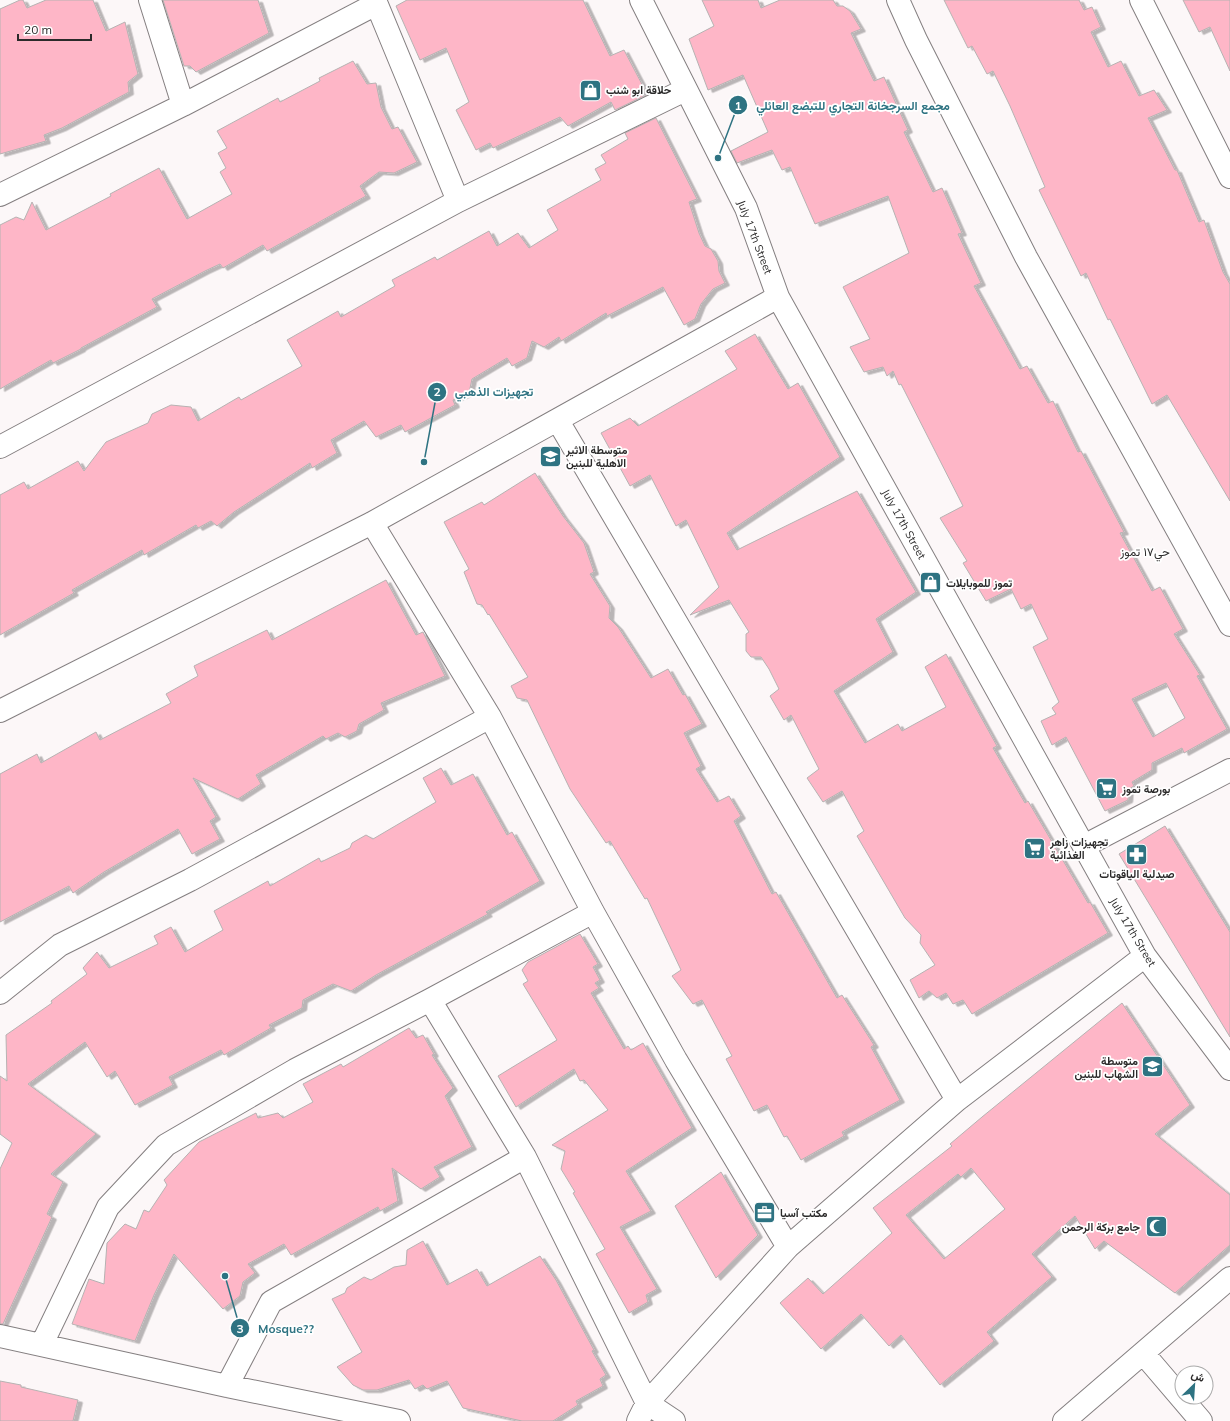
<svg xmlns="http://www.w3.org/2000/svg" width="1230" height="1421" viewBox="0 0 1230 1421" font-family="Mulish,Vazirmatn,sans-serif">
<defs>
<filter id="shadow"><feDropShadow dx="4.5" dy="2.5" stdDeviation="0" flood-color="#0004"/></filter>
</defs>
<rect width="100%" height="100%" fill="#fcf7f8"/>
<!-- building -->
<path fill="#feb6c7" stroke="#b6b2b2" fill-rule="evenodd" filter="url(#shadow)" d="M 20,0 L 23,0 L 27,8 L 46,0 L 93,0 L 106,31 L 125,22 L 138,74 L 128,82 L 129,92 L 62,128 L 44,135 L 46,141 L 0,154 L 0,9 Z
M 163,0 L 258,0 L 269,33 L 196,72 L 190,66 L 184,66 Z
M 407,0 L 583,0 L 610,56 L 624,50 L 645,90 L 641,91 L 644,96 L 615,110 L 611,102 L 568,126 L 560,117 L 493,148 L 490,143 L 476,150 L 456,110 L 469,102 L 446,48 L 420,60 L 396,6 Z
M 702,0 L 758,0 L 761,8 L 780,0 L 833,0 L 837,6 L 843,6 L 850,11 L 861,29 L 851,33 L 874,81 L 884,77 L 908,130 L 904,132 L 933,192 L 942,188 L 962,233 L 958,234 L 981,283 L 974,286 L 1020,369 L 1027,366 L 1048,403 L 1053,401 L 1078,452 L 1081,451 L 1124,532 L 1120,533 L 1152,591 L 1160,587 L 1183,629 L 1174,634 L 1200,675 L 1197,676 L 1227,729 L 1184,753 L 1182,748 L 1152,763 L 1152,770 L 1132,782 L 1134,786 L 1129,789 L 1128,800 L 1105,811 L 1066,737 L 1052,745 L 1041,721 L 1056,714 L 1052,708 L 1059,702 L 1033,647 L 1048,639 L 1031,604 L 1021,609 L 1011,589 L 986,601 L 963,563 L 967,561 L 940,518 L 963,506 L 901,384 L 899,385 L 893,371 L 887,376 L 883,367 L 864,372 L 850,347 L 870,339 L 843,287 L 909,253 L 888,196 L 815,224 L 790,167 L 782,170 L 772,150 L 737,163 L 731,151 L 768,132 L 743,75 L 708,90 L 689,39 L 714,26 ZM 1166,683 L 1185,718 L 1153,737 L 1132,699 Z
M 944,0 L 1079,0 L 1084,10 L 1092,7 L 1101,27 L 1091,32 L 1108,67 L 1121,61 L 1139,96 L 1154,90 L 1167,110 L 1148,118 L 1175,170 L 1177,170 L 1199,222 L 1204,220 L 1223,272 L 1230,284 L 1230,501 L 1167,395 L 1152,404 L 1110,319 L 1108,320 L 1086,273 L 1081,276 L 1039,190 L 1045,187 L 1010,106 L 993,71 L 987,74 L 972,46 L 968,48 Z
M 1183,0 L 1230,0 L 1230,71 L 1210,27 L 1199,32 Z
M 353,61 L 367,84 L 376,83 L 381,107 L 392,129 L 398,127 L 417,162 L 394,173 L 379,172 L 360,186 L 366,196 L 267,251 L 263,245 L 223,268 L 220,264 L 205,271 L 152,299 L 157,307 L 81,348 L 81,349 L 53,363 L 51,360 L 0,389 L 0,225 L 16,217 L 24,220 L 32,202 L 46,230 L 111,196 L 110,194 L 159,168 L 187,219 L 232,194 L 220,172 L 226,168 L 218,153 L 227,148 L 217,131 L 278,98 L 280,102 L 320,81 L 319,78 Z
M 656,118 L 697,199 L 689,202 L 699,233 L 705,246 L 711,249 L 718,261 L 719,271 L 725,283 L 713,289 L 701,304 L 695,319 L 684,325 L 663,287 L 607,316 L 606,313 L 561,341 L 559,337 L 544,347 L 532,341 L 527,358 L 512,366 L 507,358 L 472,379 L 469,393 L 453,400 L 455,405 L 405,432 L 401,425 L 376,437 L 364,421 L 331,440 L 337,453 L 312,468 L 310,463 L 234,512 L 217,526 L 211,521 L 198,528 L 196,525 L 144,555 L 142,550 L 72,590 L 74,593 L 0,635 L 0,495 L 24,482 L 28,489 L 78,461 L 84,471 L 106,442 L 148,423 L 152,414 L 171,405 L 191,407 L 198,421 L 239,397 L 241,400 L 302,366 L 287,340 L 338,311 L 341,317 L 395,286 L 392,280 L 435,257 L 437,260 L 489,231 L 497,246 L 518,233 L 529,248 L 558,230 L 547,210 L 601,180 L 595,169 L 606,163 L 601,155 L 628,139 L 625,133 Z
M 755,334 L 788,389 L 798,383 L 840,457 L 727,533 L 737,550 L 857,491 L 916,592 L 876,619 L 893,652 L 834,691 L 865,743 L 898,724 L 902,731 L 946,707 L 925,667 L 946,654 L 997,746 L 993,748 L 1025,803 L 1028,801 L 1088,903 L 1090,902 L 1108,933 L 972,1014 L 963,1000 L 953,1004 L 946,993 L 937,998 L 929,991 L 919,998 L 910,980 L 935,965 L 920,943 L 921,935 L 905,918 L 857,836 L 864,831 L 842,791 L 823,802 L 807,778 L 819,769 L 791,715 L 784,720 L 770,696 L 779,689 L 769,669 L 761,657 L 751,657 L 746,651 L 746,634 L 749,632 L 729,600 L 690,615 L 719,587 L 686,520 L 676,526 L 650,475 L 630,486 L 601,433 L 630,418 L 638,426 L 737,369 L 725,351 Z
M 535,473 L 563,516 L 584,543 L 594,572 L 590,574 L 610,606 L 609,618 L 618,627 L 651,678 L 668,669 L 683,695 L 685,694 L 702,724 L 684,733 L 701,766 L 696,769 L 717,802 L 729,796 L 741,816 L 734,821 L 772,894 L 776,892 L 837,998 L 842,995 L 874,1045 L 871,1047 L 900,1100 L 842,1132 L 844,1136 L 801,1160 L 787,1136 L 784,1137 L 767,1105 L 754,1111 L 726,1059 L 732,1056 L 702,1000 L 693,1004 L 672,976 L 681,970 L 647,898 L 645,899 L 610,841 L 606,843 L 570,789 L 527,700 L 517,698 L 511,686 L 528,677 L 489,614 L 488,615 L 482,605 L 477,604 L 464,572 L 469,569 L 444,522 L 482,502 L 484,505 Z
M 386,580 L 416,635 L 423,632 L 445,676 L 381,703 L 384,710 L 359,724 L 357,731 L 345,737 L 338,733 L 326,739 L 323,736 L 256,775 L 261,784 L 238,799 L 193,778 L 216,817 L 210,821 L 220,839 L 192,854 L 178,829 L 104,872 L 73,893 L 69,886 L 0,922 L 0,774 L 37,754 L 41,763 L 96,732 L 100,740 L 171,703 L 166,694 L 198,676 L 194,666 L 267,630 L 272,640 Z
M 441,768 L 451,785 L 473,774 L 507,835 L 512,832 L 540,881 L 486,912 L 488,914 L 376,975 L 351,991 L 333,984 L 303,1000 L 302,1008 L 269,1025 L 271,1028 L 224,1055 L 221,1050 L 169,1077 L 173,1085 L 135,1105 L 115,1071 L 107,1077 L 85,1042 L 28,1084 L 96,1134 L 51,1174 L 63,1182 L 47,1214 L 52,1217 L 3,1324 L 0,1324 L 0,1169 L 12,1143 L 0,1134 L 0,1076 L 7,1081 L 6,1035 L 52,1003 L 51,1001 L 87,974 L 83,968 L 97,952 L 109,968 L 158,944 L 154,936 L 171,927 L 185,952 L 223,930 L 214,911 L 268,881 L 270,886 L 319,858 L 321,862 L 350,848 L 352,843 L 366,835 L 373,839 L 436,802 L 423,778 Z
M 1165,826 L 1230,932 L 1230,1037 L 1119,854 Z
M 580,934 L 598,964 L 593,967 L 600,980 L 595,983 L 599,988 L 591,993 L 624,1049 L 628,1046 L 631,1050 L 643,1043 L 692,1128 L 626,1171 L 651,1211 L 620,1227 L 657,1289 L 646,1295 L 648,1302 L 629,1313 L 596,1254 L 605,1249 L 573,1193 L 575,1192 L 561,1169 L 565,1151 L 552,1145 L 608,1110 L 584,1080 L 580,1081 L 574,1069 L 516,1107 L 498,1076 L 557,1040 L 523,984 L 528,981 L 522,970 L 528,962 Z
M 1122,1003 L 1190,1105 L 1155,1134 L 1230,1195 L 1230,1245 L 1175,1293 L 1104,1241 L 1095,1249 L 1075,1216 L 1032,1254 L 1052,1277 L 987,1332 L 994,1341 L 940,1385 L 901,1335 L 889,1346 L 861,1314 L 821,1349 L 780,1303 L 808,1278 L 823,1294 L 892,1233 L 873,1208 L 952,1146 L 950,1144 L 982,1117 ZM 971,1168 L 1005,1209 L 944,1259 L 906,1215 L 958,1174 L 961,1177 Z
M 409,1028 L 416,1038 L 423,1035 L 434,1054 L 432,1055 L 453,1088 L 445,1096 L 472,1147 L 434,1167 L 440,1177 L 421,1189 L 392,1168 L 398,1201 L 380,1211 L 378,1207 L 291,1255 L 284,1244 L 248,1264 L 255,1273 L 243,1282 L 240,1296 L 223,1309 L 174,1254 L 154,1295 L 135,1341 L 72,1324 L 89,1279 L 104,1284 L 107,1243 L 125,1224 L 136,1229 L 144,1210 L 149,1212 L 167,1185 L 164,1180 L 199,1142 L 256,1113 L 258,1118 L 278,1113 L 283,1118 L 313,1102 L 303,1084 L 341,1064 L 343,1067 Z
M 721,1172 L 758,1235 L 716,1278 L 675,1206 Z
M 423,1241 L 447,1285 L 477,1269 L 487,1286 L 540,1256 L 556,1280 L 594,1350 L 592,1351 L 606,1375 L 600,1379 L 603,1386 L 576,1401 L 578,1405 L 553,1421 L 522,1421 L 463,1408 L 447,1381 L 427,1389 L 423,1385 L 415,1389 L 409,1380 L 377,1390 L 363,1390 L 353,1385 L 337,1367 L 362,1352 L 332,1299 L 345,1293 L 347,1288 L 364,1277 L 371,1280 L 394,1267 L 406,1265 L 407,1250 Z
M 0,1381 L 21,1385 L 21,1387 L 78,1400 L 73,1421 L 0,1421 Z"/>
<g fill="none" stroke-linecap="round" stroke-linejoin="round">
<defs>
<path id="street" d="M 150,0 L 183,105
M 375,0 L 458,201
M 641,0 L 746,208 L 778,297 L 1145,956 L 1230,1069
M 898,0 L 916,40 L 1026,257 L 1230,625
M 1141,0 L 1230,177
M 0,195 L 183,105 L 376,4
M 558,421 L 957,1100
M 0,447 L 458,201 L 685,90
M 372,523 L 490,717 L 593,912 L 676,1060 L 788,1247
M 0,711 L 372,523 L 778,297
M 1084,846 L 1230,770
M 0,993 L 60,945 L 190,880 L 490,717
M 430,1000 L 525,1157 L 647,1403 L 674,1421
M 0,1336 L 227,1386 L 399,1421
M 42,1344 L 108,1207 L 166,1145 L 295,1070 L 430,1000 L 593,912
M 1143,1353 L 1201,1421
M 227,1386 L 271,1302 L 525,1157
M 638,1421 L 647,1403 L 788,1247 L 957,1100 L 1145,956
M 1064,1421 L 1230,1278"/>
</defs>
<!-- street casing -->
<use href="#street" stroke="#847f80" stroke-width="24"/>
<!-- street -->
<use href="#street" stroke="#fff" stroke-width="22"/>
</g>
<!-- icons -->
<defs>
<symbol id="shop-square" viewBox="-11 -11 22 22"><rect x="-9" y="-9" width="18" height="18" rx="4" fill="#2e7382" stroke="#fff"/><path d="M-5-2.5h2.3a2.7 3.5 0 0 1 5.4 0H5L5.5 6h-11ZM-1.5-2.5h3a1.5 2.3 0 0 0-3 0Z" fill="#fff"/></symbol>
<symbol id="school-square" viewBox="-11 -11 22 22"><rect x="-9" y="-9" width="18" height="18" rx="4" fill="#2e7382" stroke="#fff"/><path d="M0-5L7-2L0 1L-7-2ZM-4 1L0 2.5L4 1V4Q0 6-4 4Z" fill="#fff"/></symbol>
<symbol id="supermarket-square" viewBox="-11 -11 22 22"><rect x="-9" y="-9" width="18" height="18" rx="4" fill="#2e7382" stroke="#fff"/><path d="M-6-5.5h2.5l.6 2H6L4.5 2H-2.5L-4.4-4H-6ZM-1.5 3.2a1.3 1.3 0 1 0 .1 0ZM3 3.2a1.3 1.3 0 1 0 .1 0Z" fill="#fff"/></symbol>
<symbol id="pharmacy-square" viewBox="-11 -11 22 22"><rect x="-9" y="-9" width="18" height="18" rx="4" fill="#2e7382" stroke="#fff"/><path d="M-2-6h4v4h4v4h-4v4h-4v-4h-4v-4h4Z" fill="#fff"/></symbol>
<symbol id="office-square" viewBox="-11 -11 22 22"><rect x="-9" y="-9" width="18" height="18" rx="4" fill="#2e7382" stroke="#fff"/><path d="M-6-3h4V-5.5h4V-3h4V5H-6ZM-1-4.5V-3h2v-1.5ZM-6 0V1H6V0Z" fill="#fff"/></symbol>
<symbol id="mosque-square" viewBox="-11 -11 22 22"><rect x="-9" y="-9" width="18" height="18" rx="4" fill="#2e7382" stroke="#fff"/><path d="M3.5-4.9A6 6 0 1 0 3.5 4.9A5 5 0 1 1 3.5-4.9Z" fill="#fff"/></symbol>
</defs>
<g fill-rule="evenodd">
<use href="#shop-square" x="578" y="78" width="25" height="25"/>
<use href="#school-square" x="538" y="444" width="25" height="25"/>
<use href="#shop-square" x="918" y="570" width="25" height="25"/>
<use href="#supermarket-square" x="1094" y="776" width="25" height="25"/>
<use href="#supermarket-square" x="1022" y="836" width="25" height="25"/>
<use href="#pharmacy-square" x="1124" y="842" width="25" height="25"/>
<use href="#school-square" x="1140" y="1054" width="25" height="25"/>
<use href="#office-square" x="752" y="1200" width="25" height="25"/>
<use href="#mosque-square" x="1144" y="1214" width="25" height="25"/>
</g>
<g text-anchor="middle" stroke-width="3.5" stroke-linejoin="round" paint-order="stroke">
<!-- poi labels -->
<g font-size="11" font-weight="bold" fill="#2b2a2a" stroke="#fff" text-anchor="start">
<text x="606" y="94">حلاقة ابو شنب</text>
<text x="566" y="454">متوسطة الاثير<tspan x="566" dy="13">الاهلية للبنين</tspan></text>
<text x="946" y="587">تموز للموبايلات</text>
<text x="1122" y="793">بورصة تموز</text>
<text x="1050" y="846">تجهيزات زاهر<tspan x="1050" dy="13">الغذائية</tspan></text>
<text x="1137" y="878" text-anchor="middle">صيدلية الياقوتات</text>
<text x="1138" y="1065" text-anchor="end">متوسطة<tspan x="1138" dy="13">الشهاب للبنين</tspan></text>
<text x="780" y="1217">مكتب آسيا</text>
<text x="1140" y="1231" text-anchor="end">جامع بركة الرحمن</text>
</g>
<!-- street labels -->
<g font-size="11" fill="#2b2a2a" stroke="#fff">
<text transform="translate(755 237) rotate(69)" y="4">July 17th Street</text>
<text transform="translate(904 524) rotate(61)" y="4">July 17th Street</text>
<text transform="translate(1133 932) rotate(59)" y="4">July 17th Street</text>
</g>
<!-- neighbourhood labels -->
<g font-size="12" fill="#2b2a2a" stroke="#fff">
<text x="1145" y="556">حي۱۷ تموز</text>
</g>
</g>
<!-- callouts -->
<path fill="none" stroke="#2e7382" stroke-width="1.5" d="M718 158L738 105M424 462L437 392M225 1276L240 1328"/>
<g fill="#2e7382" stroke="#fff" stroke-width="1.5">
<circle cx="718" cy="158" r="4"/>
<circle cx="424" cy="462" r="4"/>
<circle cx="225" cy="1276" r="4"/>
<circle cx="738" cy="105" r="10"/>
<circle cx="437" cy="392" r="10"/>
<circle cx="240" cy="1328" r="10"/>
</g>
<g font-size="12" text-anchor="middle" font-weight="bold" fill="#fff">
<text x="738" y="110">1</text>
<text x="437" y="396">2</text>
<text x="240" y="1333">3</text>
</g>
<g font-size="12" text-anchor="middle" font-weight="bold" fill="#2e7382" stroke="#fff" stroke-width="3.5" stroke-linejoin="round" paint-order="stroke">
<text x="853" y="110">مجمع السرجخانة التجاري للتبضع العائلي</text>
<text x="494" y="396">تجهيزات الذهبي</text>
<text x="286" y="1333">Mosque??</text>
</g>
<!-- north arrow -->
<g transform="translate(1194 1385) rotate(25)"><circle r="19" fill="#ffffff" stroke="#aaaaaa"/>
<path d="M0-3L7 15L0 10L-7 15Z" fill="#2e7382"/>
<text y="-6" font-size="11" font-weight="bold" text-anchor="middle" fill="#2b2a2a">ش</text>
</g>
<!-- scale -->
<path d="M18 34v6h73v-6" fill="none" stroke="#2b2a2a" stroke-width="2"/>
<text x="24" y="34" font-size="12" fill="#2b2a2a" stroke="#ffffff" stroke-width="3" paint-order="stroke">20 m</text>
</svg>
